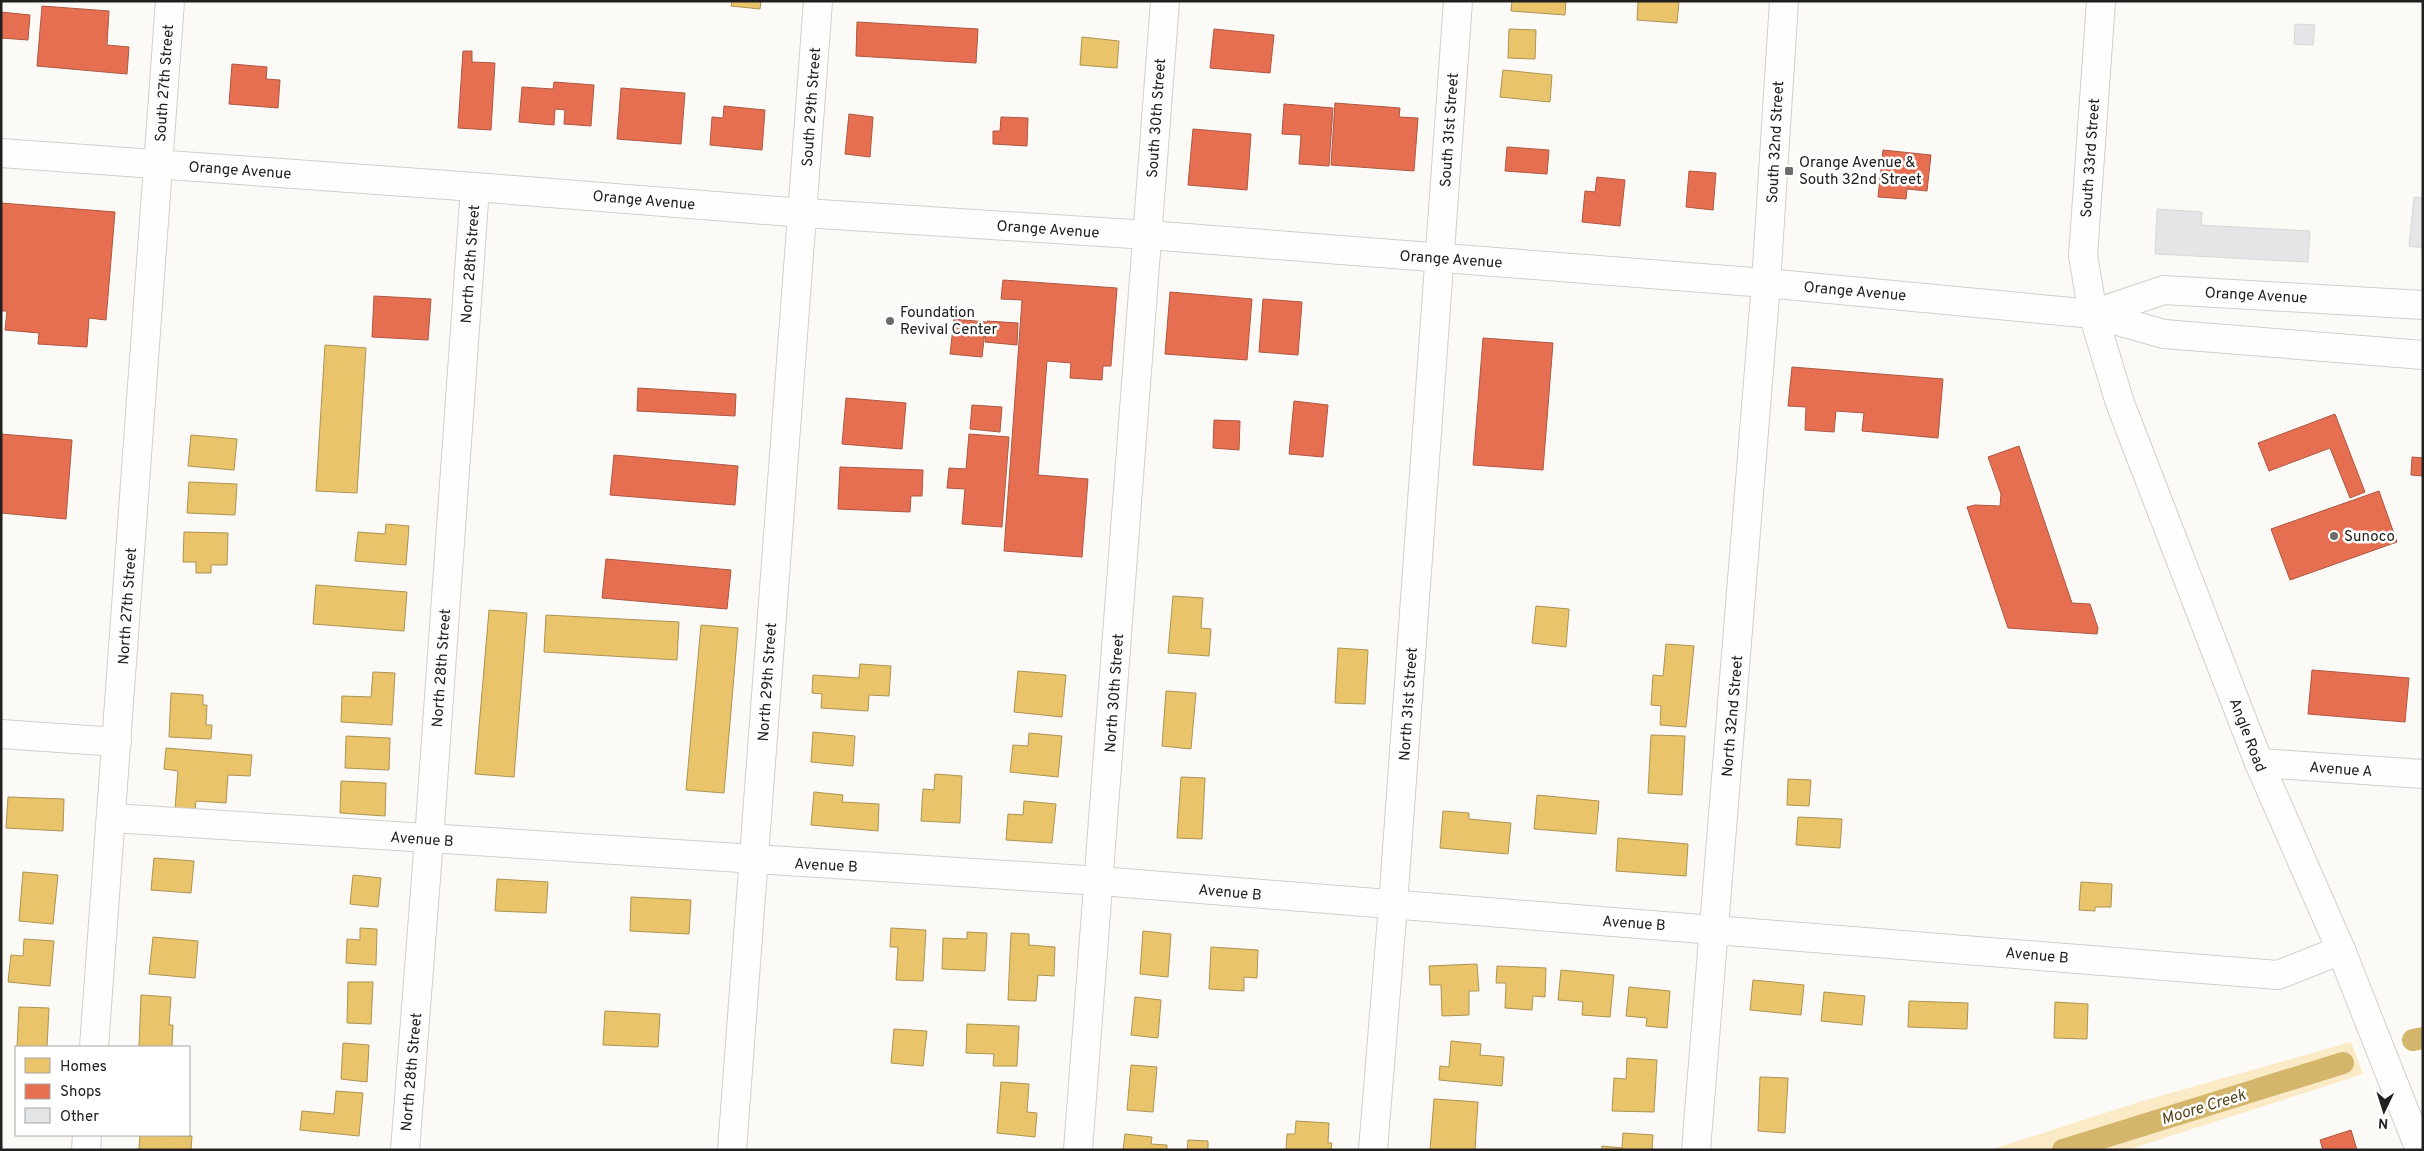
<svg xmlns="http://www.w3.org/2000/svg" width="2424" height="1151" viewBox="0 0 2424 1151" font-family="Overpass,sans-serif">
<rect width="100%" height="100%" fill="#fcfaf6"/>
<!-- green -->
<path fill="#fbeac6" d="M 2351,1042 L 2363,1074 L 2127,1150 L 1990,1150 L 2139,1102 Z"/>
<!-- homes -->
<path fill="#e9c46a" stroke="#ad9353" d="M 732,1 L 761,1 L 760,9 L 731,6 Z
M 1512,1 L 1566,1 L 1565,15 L 1511,11 Z
M 1647,1 L 1679,1 L 1677,23 L 1637,20 L 1638,2 Z
M 1509,29 L 1536,30 L 1535,59 L 1508,58 Z
M 1082,37 L 1119,41 L 1117,68 L 1080,65 Z
M 1503,70 L 1552,75 L 1550,102 L 1500,97 Z
M 325,345 L 366,348 L 357,493 L 316,491 Z
M 191,435 L 237,439 L 234,470 L 188,466 Z
M 189,482 L 237,484 L 235,515 L 187,513 Z
M 386,524 L 409,526 L 406,565 L 355,561 L 358,532 L 385,534 Z
M 184,532 L 228,533 L 227,565 L 211,565 L 211,573 L 196,573 L 196,562 L 183,562 Z
M 316,585 L 407,592 L 404,631 L 313,624 Z
M 1173,596 L 1203,598 L 1201,628 L 1211,629 L 1209,656 L 1168,653 Z
M 1536,606 L 1569,609 L 1566,647 L 1532,643 Z
M 489,610 L 527,613 L 514,777 L 475,774 Z
M 546,615 L 679,622 L 677,660 L 544,652 Z
M 701,625 L 738,628 L 724,793 L 686,790 Z
M 1666,644 L 1694,646 L 1686,727 L 1660,725 L 1661,706 L 1651,705 L 1653,675 L 1663,676 Z
M 1338,648 L 1368,650 L 1365,704 L 1335,703 Z
M 860,664 L 891,666 L 889,696 L 869,695 L 868,711 L 821,708 L 822,694 L 812,693 L 813,675 L 859,678 Z
M 1018,671 L 1066,675 L 1062,717 L 1014,712 Z
M 373,672 L 395,673 L 392,725 L 341,722 L 342,696 L 371,697 Z
M 1166,691 L 1196,693 L 1191,749 L 1162,746 Z
M 171,693 L 203,695 L 203,705 L 207,705 L 206,725 L 212,725 L 211,739 L 169,737 Z
M 813,732 L 855,736 L 853,766 L 811,762 Z
M 1029,733 L 1062,736 L 1058,777 L 1010,772 L 1013,745 L 1028,746 Z
M 1651,735 L 1685,736 L 1682,795 L 1648,793 Z
M 346,736 L 390,738 L 389,770 L 345,768 Z
M 166,748 L 252,755 L 250,776 L 228,775 L 226,803 L 196,801 L 195,810 L 175,809 L 178,771 L 164,769 Z
M 935,774 L 962,776 L 960,823 L 921,821 L 923,789 L 934,790 Z
M 1181,777 L 1205,778 L 1202,839 L 1177,838 Z
M 1788,779 L 1811,780 L 1809,806 L 1787,805 Z
M 341,781 L 386,783 L 385,816 L 340,813 Z
M 814,792 L 843,795 L 842,802 L 879,804 L 878,831 L 811,825 Z
M 1537,795 L 1599,801 L 1596,834 L 1534,829 Z
M 8,797 L 64,799 L 63,831 L 6,828 Z
M 1024,801 L 1056,804 L 1052,843 L 1006,840 L 1008,814 L 1023,815 Z
M 1443,811 L 1469,813 L 1469,819 L 1511,823 L 1508,854 L 1440,848 Z
M 1798,817 L 1842,819 L 1840,848 L 1796,845 Z
M 1618,838 L 1688,844 L 1686,876 L 1616,871 Z
M 154,858 L 194,861 L 191,893 L 151,890 Z
M 23,872 L 58,875 L 53,924 L 19,921 Z
M 353,875 L 381,878 L 378,907 L 350,904 Z
M 497,879 L 548,882 L 546,913 L 495,911 Z
M 2081,882 L 2112,884 L 2111,907 L 2095,907 L 2095,911 L 2079,910 Z
M 631,897 L 691,900 L 689,934 L 630,931 Z
M 360,928 L 377,929 L 376,965 L 346,963 L 347,939 L 360,940 Z
M 891,928 L 926,930 L 923,981 L 896,980 L 898,947 L 890,947 Z
M 1143,931 L 1171,934 L 1168,977 L 1140,974 Z
M 967,932 L 987,933 L 985,971 L 942,969 L 943,938 L 967,939 Z
M 1011,933 L 1029,934 L 1029,945 L 1055,947 L 1054,976 L 1038,975 L 1036,1001 L 1008,1000 Z
M 153,937 L 198,941 L 195,978 L 149,974 Z
M 24,939 L 54,941 L 50,986 L 8,982 L 11,955 L 23,956 Z
M 1211,947 L 1258,950 L 1257,978 L 1244,977 L 1244,991 L 1209,989 Z
M 1477,964 L 1479,991 L 1469,991 L 1469,1015 L 1442,1016 L 1441,985 L 1430,985 L 1429,966 Z
M 1497,966 L 1546,968 L 1545,997 L 1533,996 L 1532,1010 L 1505,1008 L 1506,983 L 1496,983 Z
M 1561,970 L 1614,975 L 1610,1017 L 1582,1015 L 1583,1002 L 1558,1000 Z
M 1753,980 L 1804,985 L 1801,1015 L 1750,1010 Z
M 348,982 L 373,982 L 371,1024 L 347,1023 Z
M 1629,987 L 1670,991 L 1667,1028 L 1646,1026 L 1647,1018 L 1626,1016 Z
M 1824,992 L 1865,996 L 1862,1025 L 1821,1021 Z
M 141,995 L 171,997 L 169,1025 L 173,1025 L 172,1047 L 139,1047 Z
M 1135,997 L 1161,1000 L 1158,1038 L 1131,1035 Z
M 1909,1001 L 1968,1003 L 1967,1029 L 1908,1027 Z
M 2055,1002 L 2088,1004 L 2087,1039 L 2054,1038 Z
M 19,1007 L 49,1008 L 47,1047 L 17,1047 Z
M 605,1011 L 660,1014 L 658,1047 L 603,1045 Z
M 967,1024 L 1019,1026 L 1017,1066 L 993,1066 L 994,1054 L 966,1053 Z
M 894,1029 L 927,1031 L 923,1066 L 891,1063 Z
M 1451,1041 L 1481,1044 L 1480,1055 L 1504,1057 L 1502,1086 L 1439,1080 L 1440,1066 L 1449,1067 Z
M 343,1043 L 369,1045 L 367,1082 L 341,1079 Z
M 1627,1058 L 1657,1060 L 1654,1112 L 1612,1111 L 1614,1078 L 1626,1079 Z
M 1131,1065 L 1157,1067 L 1153,1112 L 1127,1110 Z
M 1760,1077 L 1788,1078 L 1785,1133 L 1758,1131 Z
M 1001,1082 L 1029,1084 L 1027,1112 L 1037,1113 L 1035,1137 L 997,1133 Z
M 336,1091 L 363,1093 L 359,1136 L 300,1130 L 302,1111 L 334,1114 Z
M 1434,1099 L 1478,1102 L 1475,1150 L 1430,1150 Z
M 1296,1121 L 1329,1123 L 1328,1143 L 1332,1143 L 1331,1150 L 1286,1150 L 1287,1134 L 1295,1134 Z
M 1623,1133 L 1653,1135 L 1652,1150 L 1602,1150 L 1602,1146 L 1622,1148 Z
M 1125,1134 L 1152,1137 L 1151,1144 L 1167,1145 L 1167,1150 L 1123,1150 Z
M 140,1135 L 192,1136 L 191,1150 L 133,1150 L 139,1149 Z
M 1188,1140 L 1208,1141 L 1208,1150 L 1187,1150 Z"/>
<!-- shops -->
<path fill="#e76f51" stroke="#ac5742" d="M 42,6 L 109,11 L 107,45 L 129,47 L 127,74 L 37,66 Z
M 1,12 L 30,15 L 28,40 L 1,38 Z
M 857,22 L 978,29 L 976,63 L 856,56 Z
M 1214,29 L 1274,35 L 1270,73 L 1210,68 Z
M 463,51 L 472,51 L 472,62 L 495,63 L 491,130 L 458,128 Z
M 232,64 L 267,67 L 266,79 L 280,80 L 278,108 L 229,104 Z
M 554,82 L 594,85 L 591,126 L 564,124 L 565,110 L 555,109 L 554,125 L 519,122 L 522,87 L 553,89 Z
M 621,88 L 685,93 L 681,144 L 617,139 Z
M 1335,103 L 1400,108 L 1399,117 L 1418,118 L 1414,171 L 1331,165 Z
M 1284,104 L 1333,108 L 1329,166 L 1299,164 L 1301,135 L 1282,134 Z
M 724,106 L 765,110 L 762,150 L 710,145 L 712,117 L 723,118 Z
M 849,114 L 873,117 L 870,157 L 845,154 Z
M 1001,117 L 1028,118 L 1027,146 L 993,144 L 993,131 L 1000,131 Z
M 1193,129 L 1251,134 L 1247,190 L 1188,185 Z
M 1507,147 L 1549,150 L 1547,174 L 1505,171 Z
M 1883,150 L 1931,155 L 1927,191 L 1907,189 L 1906,199 L 1878,197 Z
M 1689,171 L 1716,173 L 1713,210 L 1686,207 Z
M 1597,177 L 1625,180 L 1620,226 L 1582,222 L 1585,191 L 1595,192 Z
M 1,203 L 115,212 L 106,320 L 89,318 L 87,347 L 38,344 L 39,333 L 5,330 L 7,311 L 1,311 Z
M 1003,280 L 1117,288 L 1111,366 L 1103,366 L 1102,380 L 1070,378 L 1071,363 L 1047,361 L 1038,475 L 1088,479 L 1082,557 L 1004,551 L 1022,300 L 1001,299 Z
M 1170,292 L 1252,299 L 1247,360 L 1165,354 Z
M 374,296 L 431,299 L 428,340 L 372,337 Z
M 1263,299 L 1302,302 L 1298,355 L 1259,352 Z
M 954,319 L 986,322 L 982,357 L 950,354 Z
M 987,321 L 1018,323 L 1017,345 L 985,342 Z
M 1483,338 L 1553,343 L 1543,470 L 1473,465 Z
M 1792,367 L 1943,379 L 1938,438 L 1862,431 L 1864,413 L 1836,411 L 1834,432 L 1805,430 L 1806,407 L 1788,406 Z
M 638,388 L 736,394 L 735,416 L 637,411 Z
M 846,398 L 906,403 L 902,449 L 842,444 Z
M 1294,401 L 1328,405 L 1323,457 L 1289,454 Z
M 972,405 L 1002,407 L 1000,432 L 970,429 Z
M 2335,414 L 2365,492 L 2350,498 L 2330,448 L 2269,471 L 2258,443 Z
M 1214,420 L 1240,421 L 1239,450 L 1213,448 Z
M 1,434 L 72,440 L 66,519 L 1,513 Z
M 969,434 L 1009,437 L 1002,527 L 962,524 L 965,489 L 947,488 L 949,468 L 966,469 Z
M 2019,446 L 2072,603 L 2090,604 L 2098,628 L 2097,634 L 2008,628 L 1967,507 L 1975,505 L 2000,506 L 2001,494 L 1988,457 Z
M 614,455 L 738,466 L 735,505 L 610,495 Z
M 2412,457 L 2423,458 L 2423,476 L 2411,475 Z
M 840,467 L 923,470 L 922,496 L 911,496 L 910,512 L 838,509 Z
M 2379,491 L 2397,542 L 2290,580 L 2271,529 Z
M 606,559 L 731,570 L 727,609 L 602,598 Z
M 2312,670 L 2409,678 L 2405,722 L 2308,714 Z
M 2351,1130 L 2357,1150 L 2323,1150 L 2320,1140 Z"/>
<g fill="none" stroke-linecap="round" stroke-linejoin="round">
<!-- canal -->
<path stroke="#d3b56b" stroke-width="22" d="M 2413,1040 L 2423,1038
M 2063,1150 L 2343,1063"/>
</g>
<!-- building -->
<path fill="#e3e5e6" stroke="#d8d9d8" d="M 2295,24 L 2315,25 L 2313,45 L 2294,44 Z
M 2414,197 L 2423,198 L 2423,248 L 2409,246 Z
M 2157,209 L 2202,212 L 2201,225 L 2310,231 L 2308,262 L 2155,254 Z"/>
<g fill="none" stroke-linecap="round" stroke-linejoin="round">
<defs>
<path id="minor" d="M 2093,314 L 2083,256 L 2101,1
M 1,734 L 117,742
M 2259,763 L 2423,774
M 113,818 L 1100,881 L 2278,975 L 2341,950
M 94,1047 L 170,1
M 86,1150 L 87,1135
M 405,1150 L 429,839 L 475,187
M 732,1150 L 818,1
M 1078,1150 L 1165,1
M 1373,1150 L 1393,905 L 1458,1
M 1696,1150 L 1766,283 L 1784,1"/>
<path id="major" d="M 1,153 L 475,187 L 804,213 L 1148,235 L 1766,283 L 2093,314 L 2164,334 L 2423,355
M 2093,314 L 2120,403 L 2259,763 L 2341,950 L 2420,1150
M 2093,314 L 2164,290 L 2423,305"/>
</defs>
<!-- minor casing -->
<use href="#minor" stroke="#d1cfcc" stroke-width="30"/>
<!-- major casing -->
<use href="#major" stroke="#d1cfcc" stroke-width="30"/>
<!-- minor -->
<use href="#minor" stroke="#fffefe" stroke-width="28"/>
<!-- major -->
<use href="#major" stroke="#fffefe" stroke-width="28"/>
</g>
<!-- markers -->
<g fill="#6e6c6a" stroke="#fff" stroke-width="2">
<rect x="1784" y="166" width="10" height="10" rx="2.5"/>
<circle cx="890" cy="321" r="5"/>
<circle cx="2334" cy="536" r="5"/>
</g>
<g text-anchor="middle" stroke-width="5" stroke-linejoin="round" paint-order="stroke">
<!-- street labels -->
<g font-size="15" fill="#22201e" stroke="#fff">
<text transform="translate(164 83) rotate(-86)" y="5">South 27th Street</text>
<text transform="translate(811 107) rotate(-86)" y="5">South 29th Street</text>
<text transform="translate(1156 118) rotate(-86)" y="5">South 30th Street</text>
<text transform="translate(1449 130) rotate(-86)" y="5">South 31st Street</text>
<text transform="translate(1775 142) rotate(-87)" y="5">South 32nd Street</text>
<text transform="translate(2090 158) rotate(-86)" y="5">South 33rd Street</text>
<text transform="translate(240 170) rotate(4)" y="5">Orange Avenue</text>
<text transform="translate(644 200) rotate(5)" y="5">Orange Avenue</text>
<text transform="translate(1048 229) rotate(4)" y="5">Orange Avenue</text>
<text transform="translate(1451 259) rotate(4)" y="5">Orange Avenue</text>
<text transform="translate(470 264) rotate(-86)" y="5">North 28th Street</text>
<text transform="translate(1855 291) rotate(5)" y="5">Orange Avenue</text>
<text transform="translate(2256 295) rotate(3)" y="5">Orange Avenue</text>
<text transform="translate(127 606) rotate(-86)" y="5">North 27th Street</text>
<text transform="translate(441 668) rotate(-86)" y="5">North 28th Street</text>
<text transform="translate(767 682) rotate(-86)" y="5">North 29th Street</text>
<text transform="translate(1114 693) rotate(-86)" y="5">North 30th Street</text>
<text transform="translate(1408 704) rotate(-86)" y="5">North 31st Street</text>
<text transform="translate(1732 716) rotate(-85)" y="5">North 32nd Street</text>
<text transform="translate(2248 735) rotate(69)" y="5">Angle Road</text>
<text transform="translate(2341 769) rotate(4)" y="5">Avenue A</text>
<text transform="translate(422 839) rotate(4)" y="5">Avenue B</text>
<text transform="translate(826 865) rotate(3)" y="5">Avenue B</text>
<text transform="translate(1230 892) rotate(5)" y="5">Avenue B</text>
<text transform="translate(1634 923) rotate(4)" y="5">Avenue B</text>
<text transform="translate(2037 955) rotate(5)" y="5">Avenue B</text>
<text transform="translate(411 1072) rotate(-85)" y="5">North 28th Street</text>
</g>
<!-- poi labels -->
<g font-size="15" fill="#22201e" stroke="#fff" text-anchor="start">
<text x="1799" y="167">Orange Avenue &amp;<tspan x="1799" dy="17">South 32nd Street</tspan></text>
<text x="900" y="317">Foundation<tspan x="900" dy="17">Revival Center</tspan></text>
<text x="2344" y="541">Sunoco</text>
</g>
<!-- water labels -->
<g font-size="16" font-style="italic" fill="#57451c" stroke="#fff">
<text transform="translate(2203 1106) rotate(-17)" y="6">Moore Creek</text>
</g>
</g>
<!-- border -->
<rect width="2424" height="1151" fill="none" stroke="#22201e" stroke-width="5"/>
<!-- legend -->
<rect x="15" y="1046" width="175" height="90" fill="#ffffff" stroke="#a7a6a5"/>
<rect x="25" y="1058" width="25" height="15" fill="#e9c46a" stroke="#a7a6a5"/>
<text x="60" y="1071" font-size="15" fill="#22201e">Homes</text>
<rect x="25" y="1084" width="25" height="15" fill="#e76f51" stroke="#a7a6a5"/>
<text x="60" y="1096" font-size="15" fill="#22201e">Shops</text>
<rect x="25" y="1108" width="25" height="15" fill="#e3e5e6" stroke="#a7a6a5"/>
<text x="60" y="1121" font-size="15" fill="#22201e">Other</text>
<!-- north arrow -->
<g transform="translate(2384 1111) rotate(184)" stroke="#ffffff" stroke-width="4" paint-order="stroke">
<path d="M0-4L9 19L0 12L-9 19Z" fill="#22201e"/>
<text y="-8" font-size="14" font-weight="bold" text-anchor="middle" fill="#22201e">N</text>
</g>
</svg>
